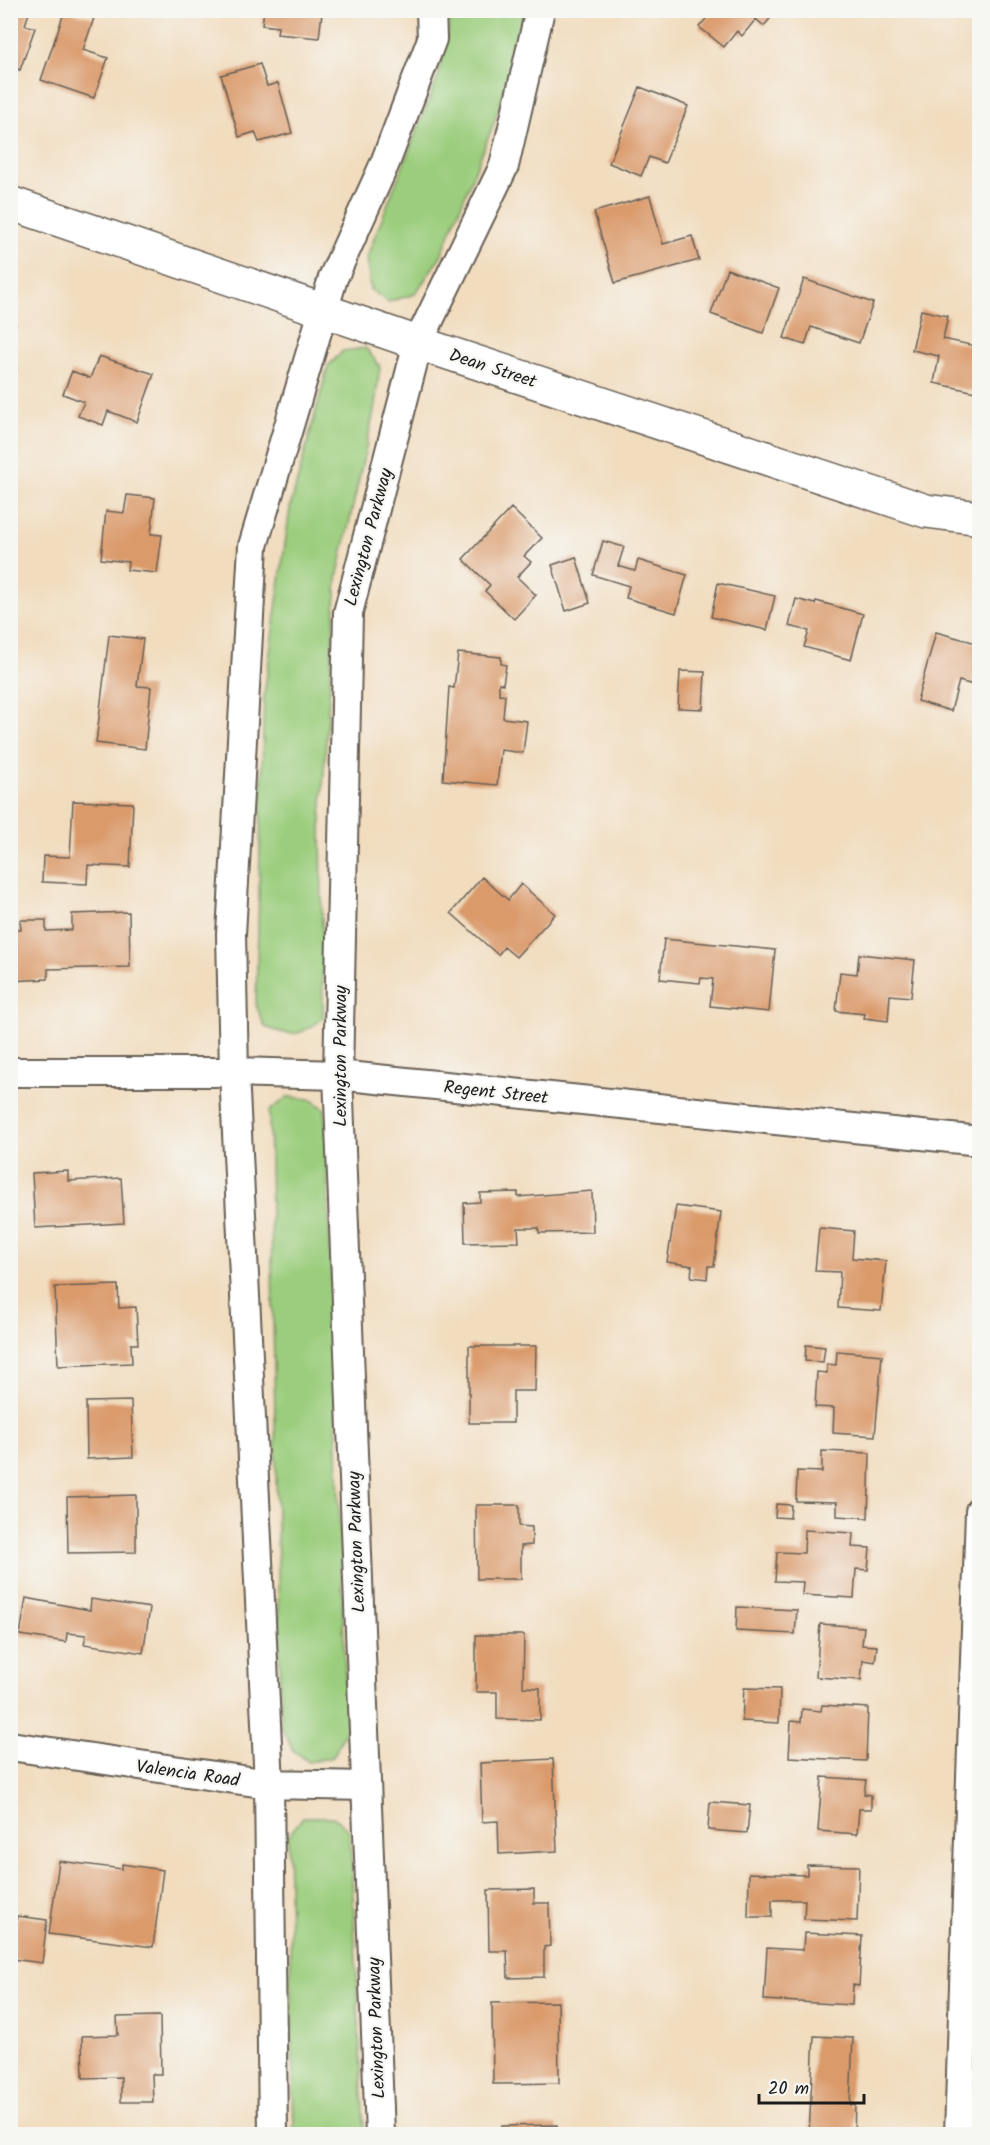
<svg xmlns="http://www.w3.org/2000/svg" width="990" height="2145" viewBox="0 0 990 2145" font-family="Kalam,sans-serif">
<rect width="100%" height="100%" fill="#f6f6f2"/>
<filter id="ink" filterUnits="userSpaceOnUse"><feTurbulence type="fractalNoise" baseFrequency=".0167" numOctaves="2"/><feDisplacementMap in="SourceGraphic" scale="12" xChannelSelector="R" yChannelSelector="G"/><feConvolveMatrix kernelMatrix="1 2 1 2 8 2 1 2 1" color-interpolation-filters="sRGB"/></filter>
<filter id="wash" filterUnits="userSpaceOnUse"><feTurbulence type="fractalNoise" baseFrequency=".008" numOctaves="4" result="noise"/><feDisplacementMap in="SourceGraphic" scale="24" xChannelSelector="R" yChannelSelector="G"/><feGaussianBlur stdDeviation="1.35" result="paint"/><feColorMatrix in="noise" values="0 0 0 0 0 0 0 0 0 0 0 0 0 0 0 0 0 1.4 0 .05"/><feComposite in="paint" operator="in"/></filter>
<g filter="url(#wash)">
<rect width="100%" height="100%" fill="#f1dcbe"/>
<!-- green -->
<path fill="#9bcd7d" stroke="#5c744c" stroke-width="1.5" d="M 452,11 L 526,11 L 494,123 L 441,256 L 415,294 L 388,302 L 370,289 L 367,256 L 438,77 Z
M 366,348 L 380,367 L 374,411 L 337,578 L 321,817 L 323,1018 C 300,1037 292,1037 265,1027 L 256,1005 L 264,695 L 290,508 L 328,366 L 343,351 Z
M 288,1097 L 310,1099 L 325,1109 L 347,1728 L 333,1757 L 309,1762 L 293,1750 L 281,1727 L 269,1111 Z
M 303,1817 L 333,1817 L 350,1831 L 364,2134 L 294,2134 L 288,1836 Z"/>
<g id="blocks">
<!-- building -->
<path fill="#da9a6b" d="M 10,10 L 30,10 L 25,25 L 35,28 L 20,70 L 10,67 Z
M 65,10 L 94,18 L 83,50 L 108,58 L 94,98 L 41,80 Z
M 264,10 L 329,10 L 329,14 L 322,13 L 319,38 L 277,34 L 278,27 L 262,25 Z
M 705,10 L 777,10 L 764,26 L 756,19 L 742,36 L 737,31 L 724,47 L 699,27 L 710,14 Z
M 260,64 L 267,86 L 278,83 L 292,133 L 259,142 L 255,132 L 239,137 L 221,75 Z
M 640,87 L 688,106 L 665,163 L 649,157 L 641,176 L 609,163 Z
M 650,196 L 663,244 L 692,236 L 699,260 L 615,283 L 594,212 Z
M 727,269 L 779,288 L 763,333 L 711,314 Z
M 804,279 L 873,303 L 859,343 L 811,327 L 805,345 L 784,338 Z
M 921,310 L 948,316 L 943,339 L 980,347 L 980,393 L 934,383 L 939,356 L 912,350 Z
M 10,322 L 16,324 L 11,338 L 10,338 Z
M 99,356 L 154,374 L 137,422 L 108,411 L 103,425 L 78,416 L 84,402 L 63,394 L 72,371 L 90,378 Z
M 10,365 L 17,368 L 11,386 L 10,385 Z
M 127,495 L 155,498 L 151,534 L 162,535 L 157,573 L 127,570 L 128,562 L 101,559 L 106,511 L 124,513 Z
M 511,508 L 542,538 L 524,556 L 531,562 L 517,577 L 536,595 L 514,619 L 485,591 L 490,585 L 463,559 Z
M 603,541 L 624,547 L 618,566 L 635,571 L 638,560 L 687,575 L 676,613 L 626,598 L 629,586 L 593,575 Z
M 576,557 L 590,603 L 566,611 L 552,565 Z
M 718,583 L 775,596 L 767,630 L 711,617 Z
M 796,599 L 815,604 L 816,601 L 863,614 L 851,660 L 804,647 L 809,631 L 789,626 Z
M 936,632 L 980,644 L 980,687 L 959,681 L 951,711 L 917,701 Z
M 109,635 L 143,639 L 137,686 L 151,687 L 145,749 L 96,743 Z
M 458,653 L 501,657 L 501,664 L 506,665 L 503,684 L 499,683 L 499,694 L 505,695 L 503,718 L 527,721 L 523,753 L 501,750 L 497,785 L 443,780 L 449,687 L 454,688 Z
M 680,671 L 705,672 L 703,709 L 678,708 Z
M 73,801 L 133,803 L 130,867 L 88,865 L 87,884 L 42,882 L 43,856 L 70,857 Z
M 482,877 L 508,900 L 521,884 L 555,914 L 516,957 L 504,947 L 498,955 L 451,913 Z
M 129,912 L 130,967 L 48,969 L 48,979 L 10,981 L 10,930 L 21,930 L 20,920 L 46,920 L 46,931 L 72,930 L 72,914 Z
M 664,939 L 775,950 L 769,1012 L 710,1006 L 713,979 L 701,978 L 700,983 L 660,979 Z
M 859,954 L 915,960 L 911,997 L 890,995 L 888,1021 L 864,1018 L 865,1014 L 836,1011 L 840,972 L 857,974 Z
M 68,1171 L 68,1181 L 121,1178 L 124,1223 L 35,1228 L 32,1173 Z
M 592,1191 L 593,1232 L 539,1233 L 539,1228 L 518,1228 L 519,1242 L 465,1243 L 464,1203 L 480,1202 L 480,1193 L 518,1192 L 518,1197 Z
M 676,1206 L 721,1212 L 714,1266 L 708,1266 L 707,1279 L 691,1277 L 692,1266 L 667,1262 Z
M 819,1228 L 854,1231 L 852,1258 L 886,1261 L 881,1311 L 838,1308 L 840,1272 L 815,1271 Z
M 118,1285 L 119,1308 L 136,1307 L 138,1344 L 131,1344 L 132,1363 L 58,1366 L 55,1287 Z
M 806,1345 L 825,1347 L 823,1362 L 805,1361 Z
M 469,1346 L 536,1346 L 535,1391 L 513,1391 L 513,1423 L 469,1423 Z
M 837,1351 L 882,1355 L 875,1436 L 833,1433 L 834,1408 L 815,1407 L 817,1372 L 827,1373 L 827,1364 L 836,1365 Z
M 131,1401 L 133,1457 L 87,1459 L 86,1402 Z
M 822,1451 L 870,1453 L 868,1518 L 837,1516 L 837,1502 L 796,1501 L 797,1471 L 822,1472 Z
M 136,1495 L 136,1552 L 68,1553 L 67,1497 Z
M 776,1504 L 791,1505 L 790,1518 L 775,1517 Z
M 476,1505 L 519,1505 L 519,1526 L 532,1527 L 532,1545 L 521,1546 L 521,1579 L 477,1579 Z
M 805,1530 L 853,1533 L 852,1547 L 870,1548 L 868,1570 L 856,1569 L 854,1598 L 802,1595 L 803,1582 L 775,1581 L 777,1552 L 804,1553 Z
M 26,1598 L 90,1610 L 91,1599 L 150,1608 L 143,1653 L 84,1644 L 86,1635 L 67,1633 L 66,1642 L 20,1635 Z
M 737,1607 L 797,1610 L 795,1634 L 736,1631 Z
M 820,1624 L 864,1627 L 862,1645 L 877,1646 L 875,1662 L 863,1660 L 861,1680 L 816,1677 Z
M 476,1635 L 524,1635 L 523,1687 L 540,1688 L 540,1720 L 497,1719 L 497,1692 L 476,1692 Z
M 744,1688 L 780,1689 L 779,1723 L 742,1721 Z
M 822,1705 L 868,1708 L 866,1761 L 789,1757 L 791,1721 L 801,1722 L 802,1709 L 821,1711 Z
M 553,1759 L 557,1851 L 499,1854 L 498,1821 L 482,1822 L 480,1763 Z
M 822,1777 L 866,1780 L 864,1794 L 871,1795 L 871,1809 L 859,1809 L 857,1834 L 818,1831 Z
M 710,1802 L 750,1805 L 747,1833 L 708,1830 Z
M 59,1861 L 122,1869 L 122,1864 L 163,1870 L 153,1947 L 49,1934 Z
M 807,1865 L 859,1866 L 857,1921 L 804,1919 L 805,1900 L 772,1900 L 772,1917 L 748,1917 L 749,1873 L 807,1875 Z
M 534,1889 L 534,1903 L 549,1903 L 550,1946 L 544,1947 L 544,1977 L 508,1978 L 507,1951 L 489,1951 L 488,1890 Z
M 17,1916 L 47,1920 L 42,1963 L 12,1959 Z
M 804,1933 L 862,1936 L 859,1986 L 853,1985 L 852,2005 L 764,2000 L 767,1948 L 803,1950 Z
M 558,2002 L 559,2083 L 493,2084 L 492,2003 Z
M 160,2016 L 161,2074 L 152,2074 L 153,2102 L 121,2102 L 121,2077 L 83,2078 L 82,2036 L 118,2035 L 117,2017 Z
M 814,2036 L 853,2038 L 850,2105 L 855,2105 L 854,2134 L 809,2134 Z
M 557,2125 L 558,2134 L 503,2134 L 502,2126 Z"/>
</g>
</g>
<g filter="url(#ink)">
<use href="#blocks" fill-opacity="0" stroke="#675f55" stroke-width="1.5"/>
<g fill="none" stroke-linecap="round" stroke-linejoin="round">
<defs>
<path id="street" d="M 10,1072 L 234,1072 L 338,1075 L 980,1141
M 10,1746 L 269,1784 L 366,1786
M 273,2134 L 269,1784 L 234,1072 L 231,934 L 253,546 L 333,278 L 385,163 L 432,39 L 431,10
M 380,2134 L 338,1075 L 348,613 L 418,343 L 504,166 L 540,10
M 959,2134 L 980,1511"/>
<path id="secondary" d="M 10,203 L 418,343 L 926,511 L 980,518"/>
</defs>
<!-- street casing -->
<use href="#street" stroke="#675f55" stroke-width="32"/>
<!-- secondary casing -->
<use href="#secondary" stroke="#675f55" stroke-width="36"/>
<!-- street -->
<use href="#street" stroke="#fff" stroke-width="28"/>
<!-- secondary -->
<use href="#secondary" stroke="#fff" stroke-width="33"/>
</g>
</g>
<g text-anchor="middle" stroke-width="4.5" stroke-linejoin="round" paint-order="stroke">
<!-- street labels -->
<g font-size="18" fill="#1c1c1c" stroke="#f6f6f2">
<text transform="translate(493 368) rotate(18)" y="6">Dean Street</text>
<text transform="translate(368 537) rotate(-75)" y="6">Lexington Parkway</text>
<text transform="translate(340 1056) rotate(-90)" y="6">Lexington Parkway</text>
<text transform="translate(496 1092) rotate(6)" y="6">Regent Street</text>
<text transform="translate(356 1542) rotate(-92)" y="6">Lexington Parkway</text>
<text transform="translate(188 1773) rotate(8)" y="6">Valencia Road</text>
<text transform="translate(376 2028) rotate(-92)" y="6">Lexington Parkway</text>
</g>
</g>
<!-- margin -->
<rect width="990" height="2145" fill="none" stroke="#f6f6f2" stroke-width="36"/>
<!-- scale -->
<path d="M759 2094v9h105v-9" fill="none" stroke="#1c1c1c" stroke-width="3"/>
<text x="768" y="2094" font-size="18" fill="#1c1c1c" stroke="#f6f6f2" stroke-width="4.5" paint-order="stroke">20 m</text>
</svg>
